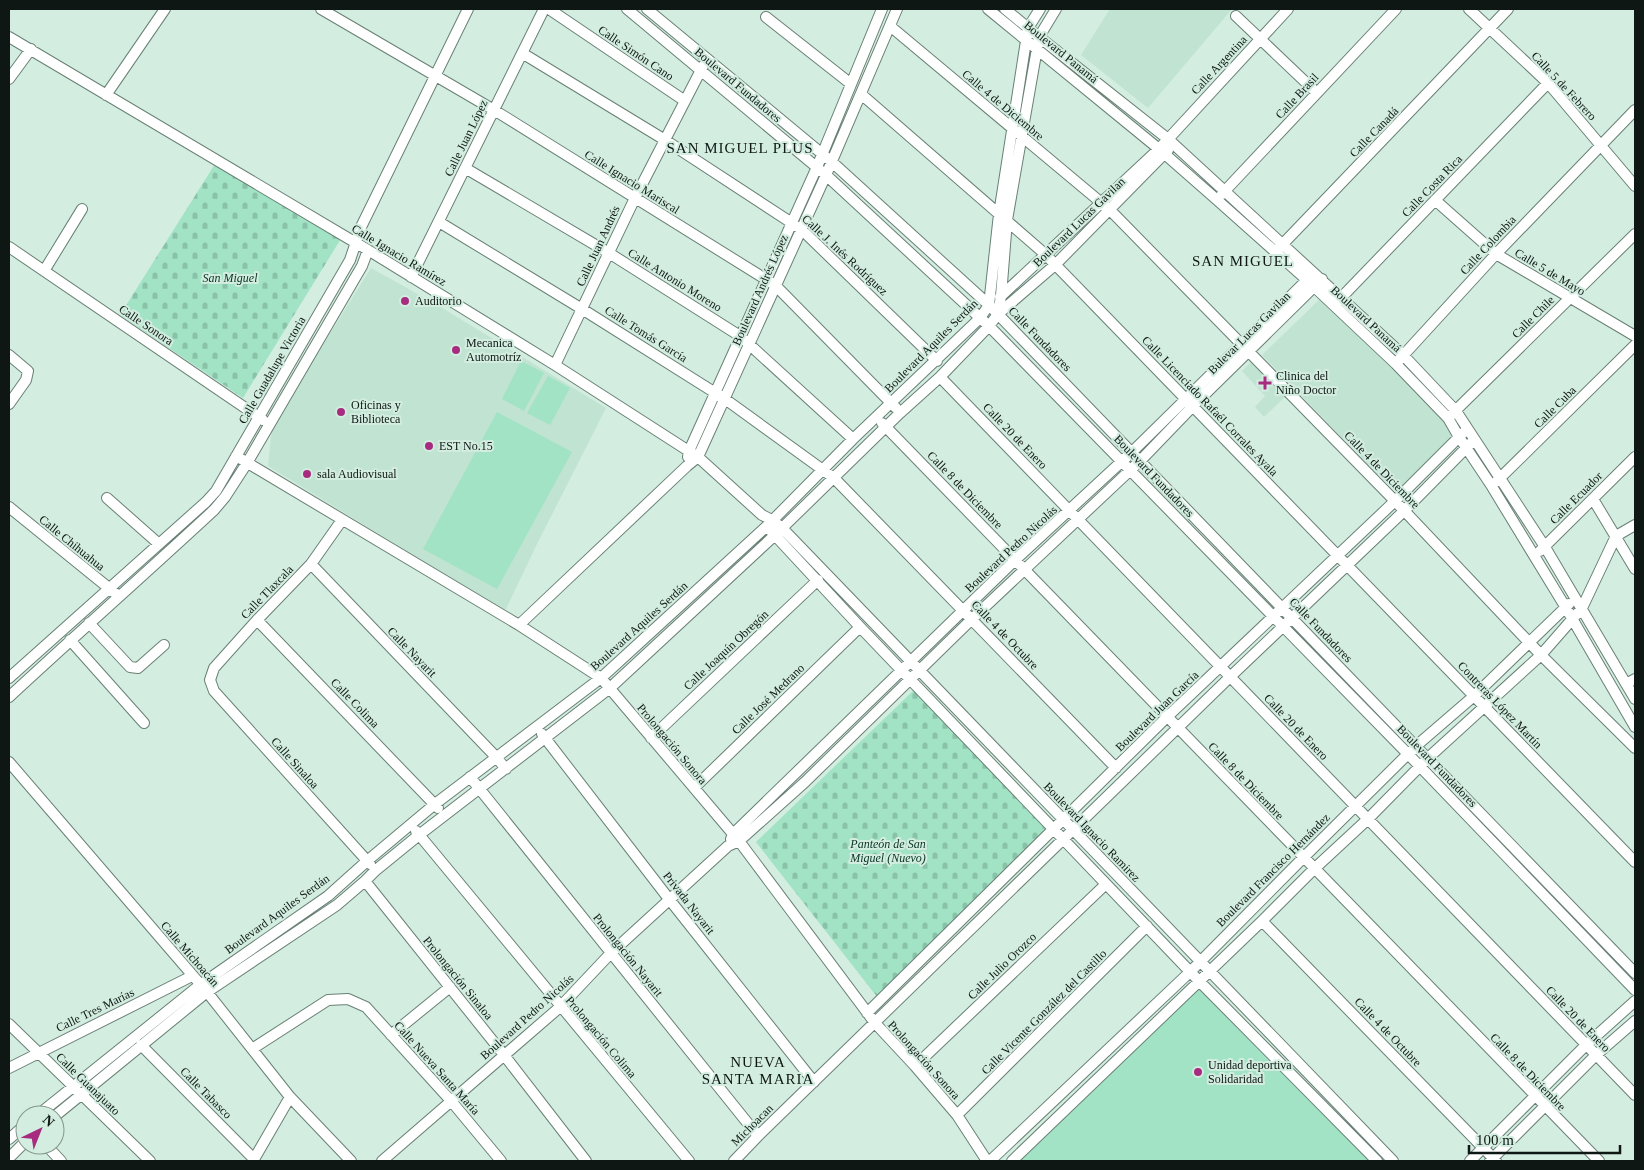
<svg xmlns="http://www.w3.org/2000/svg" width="1644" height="1170" viewBox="0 0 1644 1170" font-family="'Times New Roman',serif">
<defs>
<pattern id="cemetery-stones" width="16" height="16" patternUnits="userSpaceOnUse" patternTransform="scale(1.25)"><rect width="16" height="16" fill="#a1e3c4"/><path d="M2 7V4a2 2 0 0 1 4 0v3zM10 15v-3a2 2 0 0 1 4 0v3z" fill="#89c2a8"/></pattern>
</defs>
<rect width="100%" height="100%" fill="#d3ede0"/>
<!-- built -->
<path fill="#c1e3d2" d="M 1110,9 L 1232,9 L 1148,108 L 1081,55 Z
M 371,268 L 439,306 L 606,408 L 537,544 L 505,611 L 268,466 L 272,426 Z
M 1321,298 L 1439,411 L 1457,435 L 1397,494 L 1262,355 Z
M 1254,359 L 1288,394 L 1264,417 L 1255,407 L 1265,396 L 1242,371 Z"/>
<!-- cemetery -->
<path fill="url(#cemetery-stones)" d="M 215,164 L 342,237 L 243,398 L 120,315 Z
M 914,690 L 1050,828 L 878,998 L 756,842 Z"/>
<!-- pitch -->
<path fill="#a1e3c4" d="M 521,361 L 544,373 L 524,411 L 502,399 Z
M 548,376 L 570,388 L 550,425 L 527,413 Z
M 497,412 L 572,452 L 497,589 L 423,549 Z
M 1200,983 L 1374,1161 L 1018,1161 Z"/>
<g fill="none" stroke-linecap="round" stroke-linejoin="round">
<defs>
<path id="minor" d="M 321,9 L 494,110 L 775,285 L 896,408
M 549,9 L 685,101
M 627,9 L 826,175 L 989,326 L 1408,754 L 1635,990
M 647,9 L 832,162 L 989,305 L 1635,973
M 988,9 L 1159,149 L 1216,199 L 1307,280 L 1396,364 L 1448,418 L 1459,437 L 1491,485 L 1566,608 L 1635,727
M 1005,9 L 1039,37 L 1168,139 L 1404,356 L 1456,411 L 1545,547 L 1635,699
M 1469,9 L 1548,83 L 1635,186
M 1236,16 L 1317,93
M 766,17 L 851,84
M 890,26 L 1110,210 L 1395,501 L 1541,655 L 1635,748
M 9,37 L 368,250 L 555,365 L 698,457 L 762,515 L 772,520 L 782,528 L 1393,1161
M 522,53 L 665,140 L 801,229 L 937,361
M 9,79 L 31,49
M 861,94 L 1045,254 L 1635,862
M 106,95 L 165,9
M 465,168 L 609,253 L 740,336 L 853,439
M 1222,194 L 1396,9
M 1435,200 L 1496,254 L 1635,336
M 439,222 L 582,309 L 725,399 L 834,478 L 1116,768
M 9,247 L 263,420
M 1279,248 L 1508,9
M 44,271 L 82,209
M 411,277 L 544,9
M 1000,297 L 1159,149 L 1288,9
M 1337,302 L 1548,83
M 998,314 L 1055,265 L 1168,150
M 9,355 L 28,371 L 26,380 L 9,404
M 1399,360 L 1496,254 L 1635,110
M 555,365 L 635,198 L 703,66
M 940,377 L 1635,1095
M 1451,415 L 1635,234
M 882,423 L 1599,1161
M 236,456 L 519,625 L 601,678 L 739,841 L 875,1023 L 915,1066 L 957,1115 L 987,1161
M 688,457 L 689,451 L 817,167 L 882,9
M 1497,481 L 1635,345
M 107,498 L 159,544
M 1593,499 L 1635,569
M 9,507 L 115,593
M 342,520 L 311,564 L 257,620 L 214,668 L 210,680 L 214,691 L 370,864
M 771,531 L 860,627 L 1199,981 L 1377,1161
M 1540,551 L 1635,457
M 311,564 L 496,757 L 506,769
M 257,620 L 438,808
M 89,623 L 130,667 L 138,668 L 164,645
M 519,625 L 687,466 L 698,457 L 826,175 L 897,9
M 70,640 L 144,723
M 9,678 L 206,502 L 216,491 L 350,260 L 361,227 L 468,9
M 1626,684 L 1635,679
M 9,697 C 77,634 146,573 214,510 L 225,497 L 247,463 L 362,266 L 368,250
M 542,734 L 669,899 L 814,1082
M 651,738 L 818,580
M 9,762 L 207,992 L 290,1097 L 351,1161
M 470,777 L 758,1136
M 694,788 L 860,627
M 416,831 L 689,1161
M 731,839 L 733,834 L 1015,560 L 1132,452 L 1310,277
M 365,881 L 504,1055 L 586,1161
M 1262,921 L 1496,1161
M 867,1013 L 1167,717 L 1395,501 L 1463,433
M 9,1024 L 150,1161
M 391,1035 L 450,987
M 141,1045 L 253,1158
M 252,1049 L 328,1000 L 348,999 L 366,1007 L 452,1102 L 501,1161
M 915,1066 L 1106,884
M 9,1068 L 192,976
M 38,1115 L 200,985 L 328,896 L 367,861 L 435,804 L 601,678 L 767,526 L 853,439 L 980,318 L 989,305 L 999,214 L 1028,28 L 1040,9
M 957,1115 L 1147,926
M 55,1116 L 207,992 L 337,905 L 365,881 L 376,870 L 419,835 L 610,688 L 775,535 L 900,413 L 940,377 L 989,326 L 998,314 L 1001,296 L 1007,220 L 1039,37 L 1056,9
M 9,1139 L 25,1125
M 46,1145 L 61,1161
M 9,1158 L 25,1142
M 253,1161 L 290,1097
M 382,1161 L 560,1007 L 610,954 L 728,846 L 739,841 L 805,782 L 972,619 L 1140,461 L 1193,406 L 1322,279
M 734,1161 L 758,1136 L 1230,677 L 1404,511 L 1474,440
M 990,1161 L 1191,971 L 1303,858 L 1416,746 L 1474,696 L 1569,604
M 1012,1161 L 1262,921 L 1314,869 L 1368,819 L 1428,758 L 1541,655 L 1582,608 L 1616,536 L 1635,525
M 1470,1161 L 1586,1045 L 1635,1001
M 1490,1161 L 1596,1055 L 1635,1021"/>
</defs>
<!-- minor casing -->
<use href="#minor" stroke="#698075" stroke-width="12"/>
<!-- minor -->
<use href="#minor" stroke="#fff" stroke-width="10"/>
</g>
<!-- markers -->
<g fill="#a72c7f" stroke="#d3ede0" stroke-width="2">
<circle cx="405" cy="301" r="5"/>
<circle cx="456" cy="350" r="5"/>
<path d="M1262.5 375.5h5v5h5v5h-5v5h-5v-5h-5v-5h5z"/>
<circle cx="341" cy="412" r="5"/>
<circle cx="429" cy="446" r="5"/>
<circle cx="307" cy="474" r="5"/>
<circle cx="1198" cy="1072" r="5"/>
</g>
<g text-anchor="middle" stroke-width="4" stroke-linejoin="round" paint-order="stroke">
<!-- street labels -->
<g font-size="12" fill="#0e1713" stroke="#d3ede0">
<text transform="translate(1061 52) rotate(39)" y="4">Boulevard Panamá</text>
<text transform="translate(636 53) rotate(34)" y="4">Calle Simón Cano</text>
<text transform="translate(1219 65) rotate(-47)" y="4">Calle Argentina</text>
<text transform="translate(738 85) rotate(40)" y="4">Boulevard Fundadores</text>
<text transform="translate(1564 86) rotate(47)" y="4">Calle 5 de Febrero</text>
<text transform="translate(1297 96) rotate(-47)" y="4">Calle Brasil</text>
<text transform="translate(1003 105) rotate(40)" y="4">Calle 4 de Diciembre</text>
<text transform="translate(1374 132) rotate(-46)" y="4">Calle Canadá</text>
<text transform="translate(466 138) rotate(-64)" y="4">Calle Juan López</text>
<text transform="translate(632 182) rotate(32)" y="4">Calle Ignacio Mariscal</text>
<text transform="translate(1432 186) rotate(-46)" y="4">Calle Costa Rica</text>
<text transform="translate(1079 222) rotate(-44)" y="4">Boulevard Lucas Gavilan</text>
<text transform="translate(1488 245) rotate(-47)" y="4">Calle Colombia</text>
<text transform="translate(598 246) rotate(-65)" y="4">Calle Juan Andrés</text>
<text transform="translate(399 255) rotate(31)" y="4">Calle Ignacio Ramírez</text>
<text transform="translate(845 255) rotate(43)" y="4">Calle J. Inés Rodríguez</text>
<text transform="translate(1550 272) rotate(31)" y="4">Calle 5 de Mayo</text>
<text transform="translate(675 280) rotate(32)" y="4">Calle Antonio Moreno</text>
<text transform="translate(760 290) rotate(-66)" y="4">Boulevard Andrés López</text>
<text transform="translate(1533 317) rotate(-45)" y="4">Calle Chile</text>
<text transform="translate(1366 319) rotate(43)" y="4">Boulevard Panamá</text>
<text transform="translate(146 325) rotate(34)" y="4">Calle Sonora</text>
<text transform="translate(1249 333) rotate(-45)" y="4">Bulevar Lucas Gavilan</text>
<text transform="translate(646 334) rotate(32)" y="4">Calle Tomás García</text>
<text transform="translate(1040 339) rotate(46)" y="4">Calle Fundadores</text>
<text transform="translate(931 346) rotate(-45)" y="4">Boulevard Aquiles Serdán</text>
<text transform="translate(272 370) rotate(-60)" y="4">Calle Guadalupe Victoria</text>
<text transform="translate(1210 406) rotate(46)" y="4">Calle Licenciado Rafaél Corrales Ayala</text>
<text transform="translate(1555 407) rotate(-45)" y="4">Calle Cuba</text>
<text transform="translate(1015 436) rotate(46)" y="4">Calle 20 de Enero</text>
<text transform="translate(1382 470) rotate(46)" y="4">Calle 4 de Diciembre</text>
<text transform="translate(1154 476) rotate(46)" y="4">Boulevard Fundadores</text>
<text transform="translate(965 490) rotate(46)" y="4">Calle 8 de Diciembre</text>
<text transform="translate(1576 498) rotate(-45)" y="4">Calle Ecuador</text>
<text transform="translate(72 543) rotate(39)" y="4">Calle Chihuahua</text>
<text transform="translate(1011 549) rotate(-43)" y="4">Boulevard Pedro Nicolás</text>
<text transform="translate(267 592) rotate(-46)" y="4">Calle Tlaxcala</text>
<text transform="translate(639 626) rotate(-42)" y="4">Boulevard Aquiles Serdán</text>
<text transform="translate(1321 630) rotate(46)" y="4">Calle Fundadores</text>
<text transform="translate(1005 635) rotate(46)" y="4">Calle 4 de Octubre</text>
<text transform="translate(726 650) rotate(-43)" y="4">Calle Joaquín Obregón</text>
<text transform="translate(412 652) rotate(46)" y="4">Calle Nayarit</text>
<text transform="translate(768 699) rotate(-44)" y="4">Calle José Medrano</text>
<text transform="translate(355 703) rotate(46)" y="4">Calle Colima</text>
<text transform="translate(1500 705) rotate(46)" y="4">Contreras López Martín</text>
<text transform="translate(1157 711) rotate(-44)" y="4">Boulevard Juan García</text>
<text transform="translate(1296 727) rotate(46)" y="4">Calle 20 de Enero</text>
<text transform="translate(672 744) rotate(50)" y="4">Prolongación Sonora</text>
<text transform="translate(295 763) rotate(48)" y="4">Calle Sinaloa</text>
<text transform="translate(1437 766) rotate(46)" y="4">Boulevard Fundadores</text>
<text transform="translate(1246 781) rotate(46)" y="4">Calle 8 de Diciembre</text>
<text transform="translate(1092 832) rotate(46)" y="4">Boulevard Ignacio Ramirez</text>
<text transform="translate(1273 870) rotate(-45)" y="4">Boulevard Francisco Hernández</text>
<text transform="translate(689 903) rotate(52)" y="4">Privada Nayarit</text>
<text transform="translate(277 914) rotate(-36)" y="4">Boulevard Aquiles Serdán</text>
<text transform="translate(190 954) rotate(49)" y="4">Calle Michoacán</text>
<text transform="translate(628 955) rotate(51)" y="4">Prolongación Nayarit</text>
<text transform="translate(1002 966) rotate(-44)" y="4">Calle Julio Orozco</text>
<text transform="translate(458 978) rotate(51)" y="4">Prolongación Sinaloa</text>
<text transform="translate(95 1010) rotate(-26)" y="4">Calle Tres Marías</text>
<text transform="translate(1044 1012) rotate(-45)" y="4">Calle Vicente González del Castillo</text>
<text transform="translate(527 1017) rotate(-42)" y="4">Boulevard Pedro Nicolás</text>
<text transform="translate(1578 1019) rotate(46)" y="4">Calle 20 de Enero</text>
<text transform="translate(1388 1032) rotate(46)" y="4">Calle 4 de Octubre</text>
<text transform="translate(601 1037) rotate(50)" y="4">Prolongación Colima</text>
<text transform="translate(924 1060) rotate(48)" y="4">Prolongación Sonora</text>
<text transform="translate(437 1068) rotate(48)" y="4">Calle Nueva Santa María</text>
<text transform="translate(1528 1072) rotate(46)" y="4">Calle 8 de Diciembre</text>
<text transform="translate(88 1084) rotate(44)" y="4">Calle Guanajuato</text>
<text transform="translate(206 1093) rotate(45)" y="4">Calle Tabasco</text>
<text transform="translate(752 1125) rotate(-45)" y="4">Michoacan</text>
</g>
<!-- park labels -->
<g font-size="12" font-style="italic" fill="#073424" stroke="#d3ede0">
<text x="230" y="282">San Miguel</text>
<text x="888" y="848">Panteón de San<tspan x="888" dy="14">Miguel (Nuevo)</tspan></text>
</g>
<!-- poi labels -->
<g font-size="12" fill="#0e1713" stroke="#d3ede0" text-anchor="start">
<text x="415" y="305">Auditorio</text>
<text x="466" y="347">Mecanica<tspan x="466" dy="14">Automotríz</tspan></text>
<text x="1276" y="380">Clinica del<tspan x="1276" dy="14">Niño Doctor</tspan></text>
<text x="351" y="409">Oficinas y<tspan x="351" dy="14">Biblioteca</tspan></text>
<text x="439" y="450">EST No.15</text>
<text x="317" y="478">sala Audiovisual</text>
<text x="1208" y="1069">Unidad deportiva<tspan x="1208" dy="14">Solidaridad</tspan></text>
</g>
<!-- quarter labels -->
<g font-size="15" letter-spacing="1" fill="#0e1713" stroke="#d3ede0">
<text x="740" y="153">SAN MIGUEL PLUS</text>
<text x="1243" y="266">SAN MIGUEL</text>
<text x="758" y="1067">NUEVA<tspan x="758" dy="17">SANTA MARIA</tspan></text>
</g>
</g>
<!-- border -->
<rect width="1644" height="1170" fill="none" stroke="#0e1713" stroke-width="20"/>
<!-- north arrow -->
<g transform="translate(40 1130) rotate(43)"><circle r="24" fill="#d3ede0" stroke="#84978e"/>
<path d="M0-4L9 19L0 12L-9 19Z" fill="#a72c7f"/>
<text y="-8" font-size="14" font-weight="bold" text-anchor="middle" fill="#0e1713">N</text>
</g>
<!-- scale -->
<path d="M1469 1145v8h151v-8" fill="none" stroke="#0e1713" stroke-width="2.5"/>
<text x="1476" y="1145" font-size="15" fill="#0e1713" stroke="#d3ede0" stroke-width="4" paint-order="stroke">100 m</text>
</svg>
